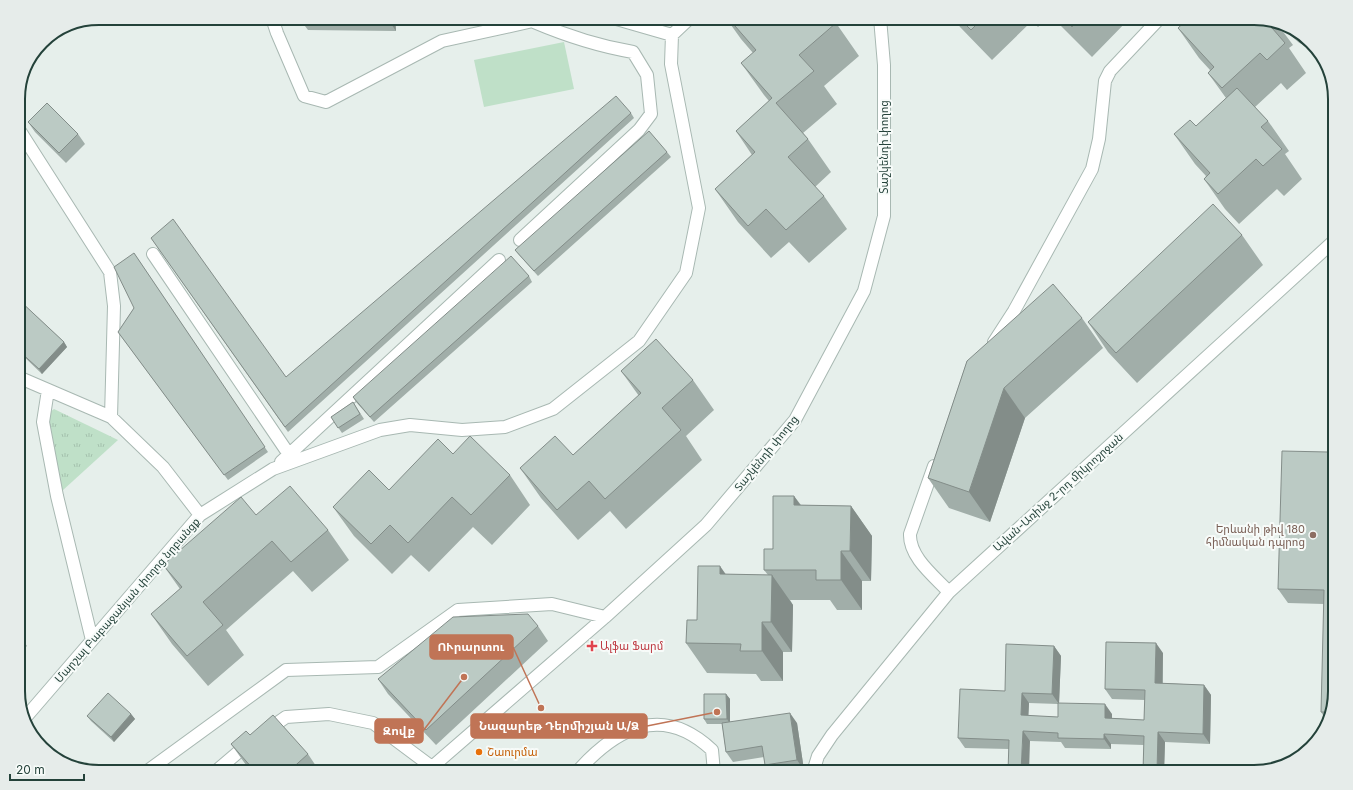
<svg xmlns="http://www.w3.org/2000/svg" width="1353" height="790" viewBox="0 0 1353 790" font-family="Inter,'Noto Sans Armenian',sans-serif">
<defs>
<pattern id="grass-tufts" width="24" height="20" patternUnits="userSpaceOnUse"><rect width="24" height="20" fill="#bfe0c8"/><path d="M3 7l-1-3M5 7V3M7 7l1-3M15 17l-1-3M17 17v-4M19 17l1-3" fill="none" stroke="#a4c1ad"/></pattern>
</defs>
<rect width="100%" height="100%" fill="#e6efeb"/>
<!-- grass -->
<path fill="url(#grass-tufts)" d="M 54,409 L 118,440 L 62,491 L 46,415 Z"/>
<!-- pitch -->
<path fill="#bfe0c8" d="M 564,42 L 574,89 L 484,107 L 474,60 Z"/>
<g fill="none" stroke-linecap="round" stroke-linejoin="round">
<defs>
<path id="minor" d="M 272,18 L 277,33 L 304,96 L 326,102 L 442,41 L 533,21 L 560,18
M 613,18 L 672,35
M 1294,29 L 1303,37
M 18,128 L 110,272 L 114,306 L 111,417
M 520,240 L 639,130 L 651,114 L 647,75 L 633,52 C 598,46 567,36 534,22
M 153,254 L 290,456
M 994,342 L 1014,311 L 1092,169 L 1099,139 L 1105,81 L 1110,71 L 1160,18
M 18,377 L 111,417 L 163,467 L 200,515
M 48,390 L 43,422 L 57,496 L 92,640
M 281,462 L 499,260
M 934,466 L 910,534 C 909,557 934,576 949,592
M 25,718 L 200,515 L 273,469 L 380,430 L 410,425 L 462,430 L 505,427 L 553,409 L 639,341 L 686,273 L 699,208 L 671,64 L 672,35 L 690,18
M 266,731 L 286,717 L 329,714 L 373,723 L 432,767
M 146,772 L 286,670 L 378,667 L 458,610 L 552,604 L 605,617
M 215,772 L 249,743
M 429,772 L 432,767 L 605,617 L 706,525 L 795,420 L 864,291 L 884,216 L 884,65 L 880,18
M 577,772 C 616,728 662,703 712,750 L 714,772
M 813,772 L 818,756 L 832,735 L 949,592 L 1335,240"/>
</defs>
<!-- minor casing -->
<use href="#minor" stroke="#a8b8b2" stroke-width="14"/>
<!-- minor -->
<use href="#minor" stroke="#fff" stroke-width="12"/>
</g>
<!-- wall -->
<path fill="#a1aea9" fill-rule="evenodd" d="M 299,18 L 395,18 L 396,31 L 308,30 Z
M 726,18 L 832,18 L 836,23 L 859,56 L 824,86 L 837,104 L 803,133 L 808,139 L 831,172 L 815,187 L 824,196 L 847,229 L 809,263 L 789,242 L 771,258 L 738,222 L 715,189 L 752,155 L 736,131 L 769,101 L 764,95 L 741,63 L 753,53 L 741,39 Z
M 954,18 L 1048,18 L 1038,27 L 1032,21 L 992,60 L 960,27 Z
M 1056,18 L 1130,18 L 1092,57 L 1060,25 Z
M 1133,18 L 1143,18 L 1138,23 Z
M 1254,18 L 1278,25 L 1293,45 L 1289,48 L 1306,73 L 1287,90 L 1281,83 L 1255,107 L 1268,121 L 1289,151 L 1285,154 L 1302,179 L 1284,196 L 1277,189 L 1239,224 L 1225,209 L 1204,179 L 1206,176 L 1195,164 L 1174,134 L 1196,126 L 1226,98 L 1208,73 L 1210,70 L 1199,58 L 1178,28 L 1200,21 Z
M 631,113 L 634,118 L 288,432 L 151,238 L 286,377 Z
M 28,122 L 78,134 L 85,144 L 66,163 L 35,132 Z
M 667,152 L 671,157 L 538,276 L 519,255 L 515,250 Z
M 1242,235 L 1263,265 L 1137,383 L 1108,352 L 1088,322 Z
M 134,253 L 268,452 L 228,480 L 118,332 L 134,308 Z
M 529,276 L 532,282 L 374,422 L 356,402 L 353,397 Z
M 18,299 L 64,342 L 67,347 L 42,374 L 18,351 Z
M 1082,318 L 1103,348 L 1025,418 L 990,522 L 949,508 L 928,478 L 967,361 Z
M 1335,330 L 1335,691 L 1327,721 L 1321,712 L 1324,604 L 1288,603 L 1278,589 L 1328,452 Z
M 621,371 L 693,380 L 714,410 L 686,436 L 702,460 L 626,529 L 610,511 L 578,540 L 541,498 L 520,468 L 573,455 L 639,396 Z
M 353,402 L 364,419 L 342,433 L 331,417 Z
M 453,454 L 510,475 L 530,505 L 492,545 L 473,527 L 429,572 L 411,555 L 392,574 L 354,536 L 333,507 L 389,490 Z
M 794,496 L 801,505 L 851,506 L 872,536 L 871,581 L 862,581 L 862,610 L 837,610 L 830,600 L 790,600 L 793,605 L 792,652 L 783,652 L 783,681 L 761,681 L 756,674 L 707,673 L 686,643 L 697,620 L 726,574 L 768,575 L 764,570 Z
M 256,515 L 328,530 L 349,560 L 312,592 L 293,571 L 226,630 L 244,655 L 208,686 L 172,644 L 151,614 L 180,589 L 163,565 Z
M 18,533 L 24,542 L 18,547 Z
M 18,568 L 23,575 L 18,579 Z
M 538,626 L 548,641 L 436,745 L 388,694 L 378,679 Z
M 18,633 L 27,646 L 18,654 Z
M 1054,646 L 1061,656 L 1059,703 L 1112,714 L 1112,718 L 1144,720 L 1145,700 L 1112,699 L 1105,689 L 1163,653 L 1163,683 L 1204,685 L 1211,695 L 1210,744 L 1165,742 L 1164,772 L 1143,772 L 1144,745 L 1111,744 L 1111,749 L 1065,748 L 1061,742 L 1030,741 L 1009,749 L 965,748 L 958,738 ZM 1029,703 L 1058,704 L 1058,717 L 1028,716 Z
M 18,674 L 25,683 L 18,689 Z
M 726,694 L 730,699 L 730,722 L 797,723 L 804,770 L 789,772 L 770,772 L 765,765 L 764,757 L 733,762 L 726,752 L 722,724 L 707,724 L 704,719 Z
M 131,714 L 135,719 L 114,742 L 91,721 L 87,716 Z
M 250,735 L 308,754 L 320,772 L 251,772 L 231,744 Z"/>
<!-- shaded-wall -->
<path fill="#838d89" d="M 387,18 L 395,18 L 396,31 Z
M 64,342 L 67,347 L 42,374 L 39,369 Z
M 1004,388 L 1025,418 L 990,522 L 969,492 Z
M 1332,468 L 1335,472 L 1335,582 L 1329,574 Z
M 794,496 L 815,526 L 794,505 Z
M 851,506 L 872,536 L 871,581 L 850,551 Z
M 841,551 L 862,581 L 862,610 L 841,580 Z
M 720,566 L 741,596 L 720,574 Z
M 772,575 L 793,605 L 792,652 L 771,622 Z
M 762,622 L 783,652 L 783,681 L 762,651 Z
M 1156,643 L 1163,653 L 1162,693 L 1155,683 Z
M 1054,646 L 1061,656 L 1059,704 L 1052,694 Z
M 1204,685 L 1211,695 L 1210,744 L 1203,734 Z
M 1022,693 L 1029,703 L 1028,725 L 1021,715 Z
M 726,694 L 730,699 L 730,724 L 727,719 Z
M 1105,704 L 1112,714 L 1112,728 L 1105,718 Z
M 790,713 L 797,723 L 804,770 L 797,760 Z
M 131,714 L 135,719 L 114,742 L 111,737 Z
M 1023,731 L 1030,741 L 1029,772 L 1021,772 Z
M 1158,732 L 1165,742 L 1164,772 L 1157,772 Z
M 1104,734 L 1111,744 L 1111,749 L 1104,739 Z
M 692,766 L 696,772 L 692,772 Z"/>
<!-- building -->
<path fill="#bbcac4" stroke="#838d89" d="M 728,18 L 832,18 L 836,23 L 799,55 L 814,71 L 776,103 L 808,139 L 788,157 L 824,196 L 786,230 L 766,209 L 748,226 L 715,189 L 755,152 L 736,131 L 772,98 L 741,63 L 756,50 Z
M 959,18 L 983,18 L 971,30 Z
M 1063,18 L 1080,18 L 1072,27 Z
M 1189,18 L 1198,18 L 1200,21 L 1203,18 L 1254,18 L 1266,21 L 1285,43 L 1267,60 L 1260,53 L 1222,88 L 1208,73 L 1214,67 L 1178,28 Z
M 1237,88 L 1268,121 L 1261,127 L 1282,149 L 1263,166 L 1256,159 L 1218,194 L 1204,179 L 1210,173 L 1174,134 L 1190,120 L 1196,126 Z
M 616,96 L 631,113 L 285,427 L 151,238 L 173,219 L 286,377 Z
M 47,103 L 78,134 L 59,153 L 28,122 Z
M 649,131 L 667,152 L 534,271 L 515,250 Z
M 1213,204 L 1242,235 L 1116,353 L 1088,322 Z
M 134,253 L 265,447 L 224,475 L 118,332 L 134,308 L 114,267 Z
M 511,256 L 529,276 L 370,417 L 353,397 Z
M 1053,284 L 1082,318 L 1004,388 L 969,492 L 928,478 L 967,361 Z
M 18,299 L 64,342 L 39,369 L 18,350 Z
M 1332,329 L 1335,330 L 1335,468 L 1332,468 L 1329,574 L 1335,574 L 1335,691 L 1329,712 L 1321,712 L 1324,590 L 1278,589 L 1282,451 L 1328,452 Z
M 656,339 L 693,380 L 662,408 L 681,430 L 605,499 L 589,481 L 557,510 L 520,468 L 555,436 L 573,455 L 641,393 L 621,371 Z
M 353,402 L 360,414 L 338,428 L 331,417 Z
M 470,436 L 510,475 L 471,515 L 452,497 L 408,543 L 390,525 L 371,544 L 333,507 L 369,470 L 389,490 L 438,439 L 453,454 Z
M 290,486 L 328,530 L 291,562 L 272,541 L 203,602 L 223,625 L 187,656 L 151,614 L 182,587 L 163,565 L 241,497 L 256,515 Z
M 773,496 L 794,496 L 794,505 L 851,506 L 850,551 L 841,551 L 841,580 L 816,580 L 816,570 L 764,570 L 764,549 L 773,549 Z
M 698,566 L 720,566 L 720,574 L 772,575 L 771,622 L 762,622 L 762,651 L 740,651 L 741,644 L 686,643 L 687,620 L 697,620 Z
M 528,614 L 538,626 L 426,730 L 378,679 L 453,617 Z
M 1106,642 L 1156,643 L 1155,683 L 1204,685 L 1203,734 L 1158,732 L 1157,772 L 1143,772 L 1144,736 L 1104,734 L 1104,739 L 1058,738 L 1058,733 L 1023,731 L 1021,772 L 1008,772 L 1009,740 L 958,738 L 960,689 L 1005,691 L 1006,644 L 1054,646 L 1052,694 L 1022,693 L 1021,715 L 1058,717 L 1058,703 L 1105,704 L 1105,718 L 1144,720 L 1145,690 L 1105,689 Z
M 108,693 L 131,714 L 111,737 L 87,716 Z
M 704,694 L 726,694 L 727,719 L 704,719 Z
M 790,713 L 797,760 L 765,765 L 762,746 L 726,752 L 722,723 Z
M 273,715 L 308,754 L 288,772 L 251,772 L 254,770 L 231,744 L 246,731 L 250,735 Z
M 646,765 L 692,766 L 692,772 L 646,772 Z
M 463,769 L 468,772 L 460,772 Z"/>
<!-- markers -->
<circle fill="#8d6e63" stroke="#f7fbf9" stroke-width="1.5" cx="1313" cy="535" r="4"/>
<path fill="#e0444e" stroke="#f7fbf9" stroke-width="1.5" d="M590 640h4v4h4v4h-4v4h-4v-4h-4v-4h4z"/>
<circle fill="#e8710a" stroke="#f7fbf9" stroke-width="1.5" cx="479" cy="752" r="4"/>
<g text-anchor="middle" stroke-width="4" stroke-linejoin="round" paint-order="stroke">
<!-- street labels -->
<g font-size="11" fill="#24423a" stroke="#f7fbf9">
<text transform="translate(884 147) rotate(-90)" y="4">Տաշկենդի փողոց</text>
<text transform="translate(766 453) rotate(-51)" y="4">Տաշկենդի փողոց</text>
<text transform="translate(1058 492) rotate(-42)" y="4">Ավան-Առինջ 2-րդ միկրոշրջան</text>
<text transform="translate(127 600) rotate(-49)" y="4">Մարշալ Բաբաջանյան փողոց նրբանցք</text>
</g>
<!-- education labels -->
<g font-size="11" fill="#785e54" stroke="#f7fbf9" text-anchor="end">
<text x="1305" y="533">Երևանի թիվ 180<tspan x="1305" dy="13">հիմնական դպրոց</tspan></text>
</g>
<!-- health labels -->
<g font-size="11" fill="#be3a42" stroke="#f7fbf9" text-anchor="start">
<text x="600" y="650">Ալֆա Ֆարմ</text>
</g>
<!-- food labels -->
<g font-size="11" fill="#c56008" stroke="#f7fbf9" text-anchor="start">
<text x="487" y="756">Շաուրմա</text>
</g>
</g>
<!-- crop -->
<path d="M0 0H1353V790H0ZM99 25H1254A74 74 0 0 1 1328 99V691A74 74 0 0 1 1254 765H99A74 74 0 0 1 25 691V99A74 74 0 0 1 99 25Z" fill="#e6ecea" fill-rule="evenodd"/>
<path fill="none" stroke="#24423a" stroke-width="2" d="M99 25H1254A74 74 0 0 1 1328 99V691A74 74 0 0 1 1254 765H99A74 74 0 0 1 25 691V99A74 74 0 0 1 99 25Z"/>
<!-- callouts -->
<path fill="none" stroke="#c07456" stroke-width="1.5" d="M541 708L513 647M717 712L647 726M464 677L423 731"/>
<g fill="#c07456" stroke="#f7fbf9" stroke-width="1.5">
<circle cx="541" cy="708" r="4"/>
<circle cx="717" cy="712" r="4"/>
<circle cx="464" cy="677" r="4"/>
</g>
<g fill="#c07456" stroke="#c07456" stroke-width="1.5">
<rect x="430" y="635" width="83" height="24" rx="4"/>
<rect x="471" y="714" width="176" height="24" rx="4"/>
<rect x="375" y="719" width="48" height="24" rx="4"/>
</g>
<g font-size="12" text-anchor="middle" font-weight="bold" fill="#fff">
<text x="471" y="651">ՈՒրարտու</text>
<text x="559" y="730">Նազարեթ Դերմիշյան Ա/Ձ</text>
<text x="399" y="735">Զովք</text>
</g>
<!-- scale -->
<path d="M10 774v6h74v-6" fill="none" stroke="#24423a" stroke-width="2"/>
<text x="16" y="774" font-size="12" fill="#24423a" stroke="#f7fbf9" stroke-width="3" paint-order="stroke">20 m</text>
</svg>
